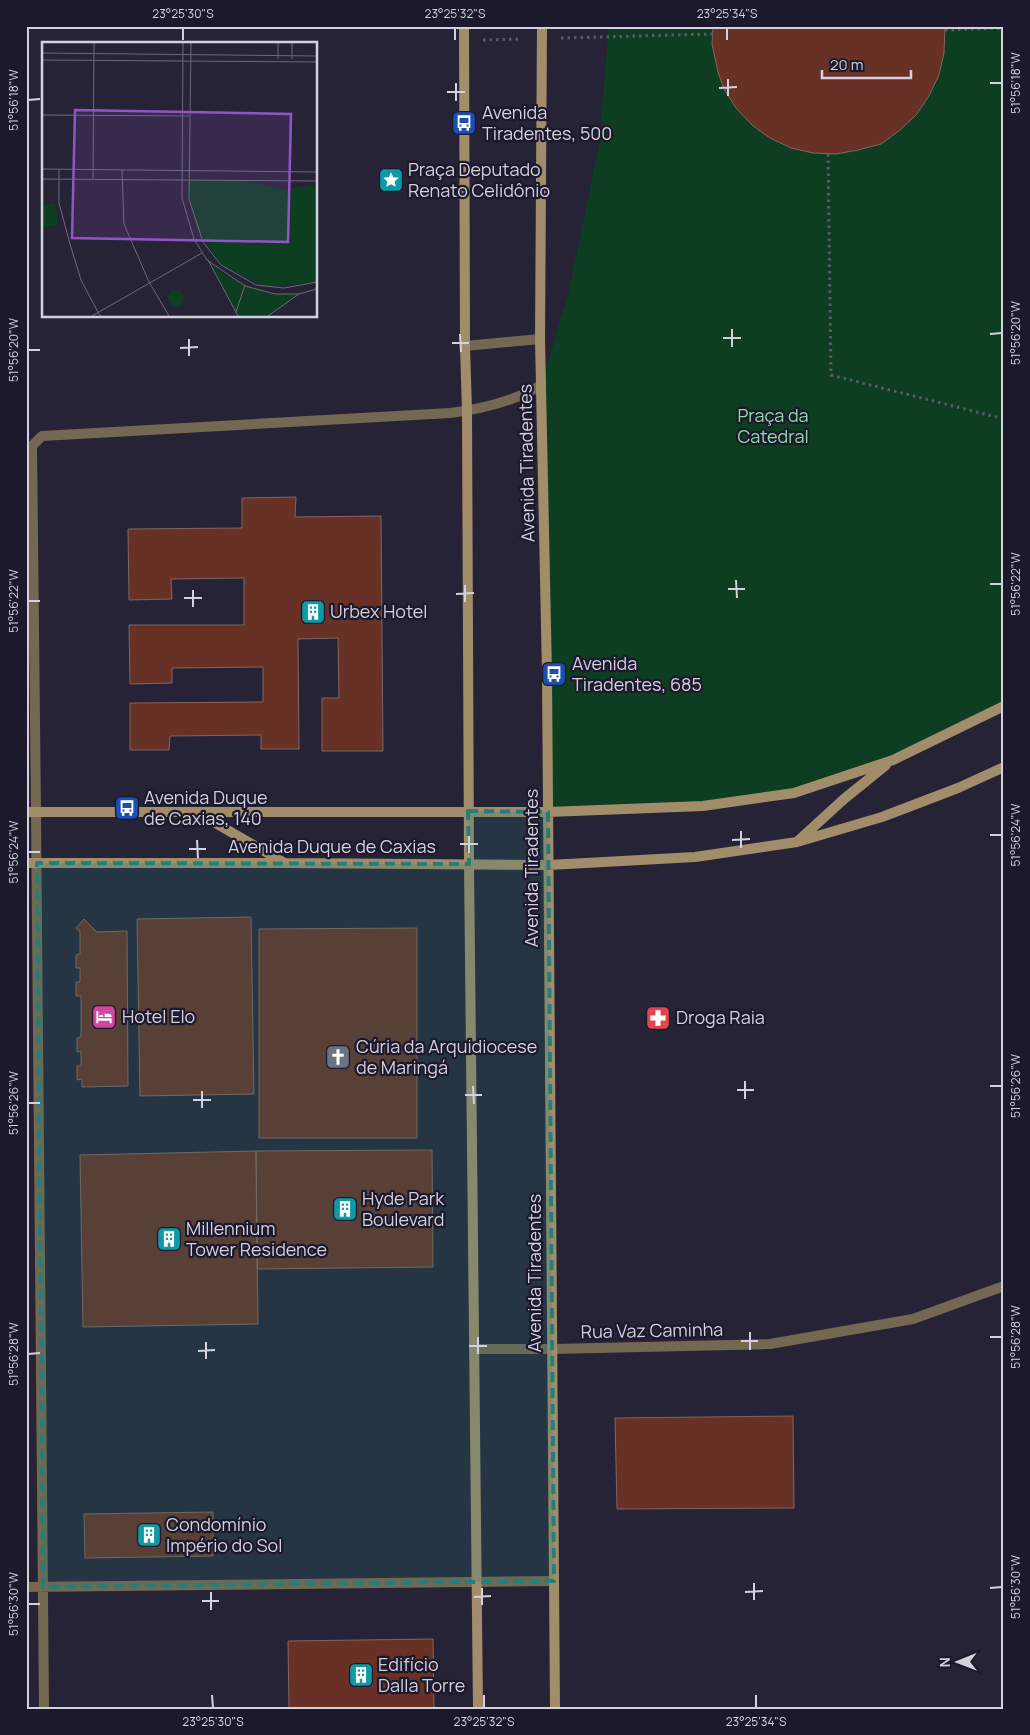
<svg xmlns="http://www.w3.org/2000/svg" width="1030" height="1735" viewBox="0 0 1030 1735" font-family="Manrope,sans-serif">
<rect width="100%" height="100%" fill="#272337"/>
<!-- green -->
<path fill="#0e3e22" d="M 609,26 L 1004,26 L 1004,706 L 893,760 L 794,793 L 703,806 L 548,812 L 541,385 L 568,296 L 599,146 Z"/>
<!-- building -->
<path fill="#673126" stroke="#826660" d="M 713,26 L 945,26 L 944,53 L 939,75 L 929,96 L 916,115 L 900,130 L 881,144 L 858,150 L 836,154 L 813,153 L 791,148 L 770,138 L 752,125 L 736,108 L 724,89 L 718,72 L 712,44 Z
M 296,497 L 295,517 L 381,516 L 383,751 L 322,751 L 322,698 L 339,698 L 338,638 L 298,639 L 299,749 L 261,749 L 261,735 L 170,736 L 169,750 L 130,750 L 130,703 L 263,702 L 263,667 L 172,668 L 172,683 L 130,684 L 129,625 L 244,625 L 244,578 L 171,579 L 172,599 L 129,600 L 128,529 L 242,528 L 242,498 Z
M 251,917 L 254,1094 L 140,1096 L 137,919 Z
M 84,919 L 97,932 L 127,931 L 128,1086 L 82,1087 L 82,1079 L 77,1080 L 77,1066 L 81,1066 L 81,1051 L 77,1052 L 77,1038 L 81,1037 L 81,996 L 76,996 L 76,982 L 80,982 L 80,968 L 76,968 L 76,955 L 80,954 L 80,932 L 76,928 Z
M 417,928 L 417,1138 L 259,1138 L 259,929 Z
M 432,1150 L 433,1267 L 257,1269 L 256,1151 Z
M 256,1151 L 258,1324 L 83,1327 L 80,1155 Z
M 793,1416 L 794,1508 L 617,1509 L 615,1418 Z
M 213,1512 L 213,1556 L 85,1558 L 84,1514 Z
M 433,1639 L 434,1709 L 289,1709 L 288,1641 Z"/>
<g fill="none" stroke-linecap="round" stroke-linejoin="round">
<!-- path -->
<path stroke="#5c596b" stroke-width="3" stroke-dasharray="2.5 4" stroke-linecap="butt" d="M 945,30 L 1004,28
M 561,38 L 713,34
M 483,40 L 522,39
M 828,154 L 831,375 L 1004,419"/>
<!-- service -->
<path stroke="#756852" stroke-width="10" d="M 465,346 L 540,339
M 36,812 L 32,446 L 42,436 L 450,413 C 482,409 513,402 541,385"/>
<!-- minor -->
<path stroke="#756852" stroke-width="10" d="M 36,812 L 44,1709
M 474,1349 L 552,1349 L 770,1344 L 913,1319 L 1004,1286
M 26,1587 L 554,1581"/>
<!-- secondary -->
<path stroke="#a28d6a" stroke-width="10" d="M 464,26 L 465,346 L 467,411 L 469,864 L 478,1709
M 542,26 L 540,339 L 547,674 L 555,1709
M 26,812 L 548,812 L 703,806 L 794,793 L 893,760 L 1004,706
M 198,813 L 283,862
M 798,841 L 844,799 L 886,765
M 26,863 L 283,863 L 549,865 L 695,857 L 797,842 L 882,817 L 958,788 L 1004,767"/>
</g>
<!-- marked area -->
<path fill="#237f79" fill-opacity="0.2" stroke="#237f79" stroke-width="4" stroke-dasharray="10 6" stroke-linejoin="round" d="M 468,811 L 548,812 L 554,1581 L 43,1587 L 37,863 L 469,864 Z"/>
<!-- ticks -->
<path fill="none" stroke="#d3d1de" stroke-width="2" d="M 183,28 L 183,40M 455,28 L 455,40M 727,28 L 727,40M 728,79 L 728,96M 456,83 L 456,101M 990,83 L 1002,83M 719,88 L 737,87M 447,92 L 465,92M 28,100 L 40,99M 732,329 L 732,347M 460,334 L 461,352M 990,334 L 1002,333M 723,338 L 741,338M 189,339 L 189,356M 452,343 L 469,343M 180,348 L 198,347M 28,350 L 40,350M 736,580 L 737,598M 990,584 L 1002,584M 465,585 L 465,602M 728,589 L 745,589M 193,590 L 193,607M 456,594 L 474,593M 184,598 L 202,598M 28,601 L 40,601M 741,831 L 741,848M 990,835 L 1002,835M 469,836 L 469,853M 197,840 L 198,858M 732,840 L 750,839M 460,844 L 478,844M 189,849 L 206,849M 28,852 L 40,852M 745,1081 L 745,1099M 473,1086 L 474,1104M 990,1086 L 1002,1086M 737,1090 L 754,1090M 202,1091 L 202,1108M 465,1095 L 482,1095M 193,1100 L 211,1100M 28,1103 L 40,1103M 750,1332 L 750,1350M 478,1337 L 478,1354M 990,1337 L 1002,1337M 741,1341 L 758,1341M 206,1342 L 206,1359M 469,1346 L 487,1346M 198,1351 L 215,1350M 28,1354 L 40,1353M 754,1583 L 754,1600M 482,1588 L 482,1605M 990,1588 L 1002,1587M 211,1592 L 211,1610M 745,1592 L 763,1591M 474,1597 L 491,1596M 202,1601 L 219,1601M 28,1604 L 40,1604M 212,1695 L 213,1708M 484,1695 L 484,1708M 756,1695 L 756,1708"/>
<!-- icons -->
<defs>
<symbol id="bus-square" viewBox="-11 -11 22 22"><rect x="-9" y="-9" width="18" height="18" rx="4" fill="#1a4fb4" stroke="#1d192d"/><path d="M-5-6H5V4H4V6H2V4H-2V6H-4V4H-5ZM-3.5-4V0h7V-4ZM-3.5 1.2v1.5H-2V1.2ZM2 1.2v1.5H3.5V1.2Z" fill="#fff"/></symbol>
<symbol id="sight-square" viewBox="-11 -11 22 22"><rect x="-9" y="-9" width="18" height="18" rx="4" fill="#0f9aa8" stroke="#1d192d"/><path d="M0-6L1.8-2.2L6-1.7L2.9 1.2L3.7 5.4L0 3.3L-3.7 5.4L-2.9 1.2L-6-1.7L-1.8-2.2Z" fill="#fff"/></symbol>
<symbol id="building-square" viewBox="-11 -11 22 22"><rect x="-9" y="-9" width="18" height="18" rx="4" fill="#0f9aa8" stroke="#1d192d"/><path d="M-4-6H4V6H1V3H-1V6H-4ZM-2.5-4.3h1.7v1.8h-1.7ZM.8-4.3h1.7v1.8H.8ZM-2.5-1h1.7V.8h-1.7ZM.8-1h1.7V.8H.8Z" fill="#fff"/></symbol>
<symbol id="hotel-square" viewBox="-11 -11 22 22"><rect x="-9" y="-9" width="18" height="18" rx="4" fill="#d1479c" stroke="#1d192d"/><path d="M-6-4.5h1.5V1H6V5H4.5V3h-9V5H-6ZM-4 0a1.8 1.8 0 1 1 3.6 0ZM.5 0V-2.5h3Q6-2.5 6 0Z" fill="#fff"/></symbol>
<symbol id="pharmacy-square" viewBox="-11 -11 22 22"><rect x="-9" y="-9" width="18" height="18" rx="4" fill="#e0444e" stroke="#1d192d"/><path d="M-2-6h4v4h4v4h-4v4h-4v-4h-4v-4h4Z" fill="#fff"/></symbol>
<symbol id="church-square" viewBox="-11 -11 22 22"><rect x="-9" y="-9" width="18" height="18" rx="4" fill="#6b7280" stroke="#1d192d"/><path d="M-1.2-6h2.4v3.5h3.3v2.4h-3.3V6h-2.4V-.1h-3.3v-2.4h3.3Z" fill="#fff"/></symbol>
</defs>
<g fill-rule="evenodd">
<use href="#bus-square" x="450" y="109" width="28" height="28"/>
<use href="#sight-square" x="377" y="166" width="28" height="28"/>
<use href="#building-square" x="299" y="598" width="28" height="28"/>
<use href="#bus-square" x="540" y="660" width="28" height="28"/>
<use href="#bus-square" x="113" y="794" width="28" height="28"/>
<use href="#hotel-square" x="90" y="1003" width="28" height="28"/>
<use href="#pharmacy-square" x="644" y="1004" width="28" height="28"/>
<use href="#church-square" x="324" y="1043" width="28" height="28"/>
<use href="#building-square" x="331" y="1195" width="28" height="28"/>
<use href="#building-square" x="155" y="1225" width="28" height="28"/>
<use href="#building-square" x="135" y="1521" width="28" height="28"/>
<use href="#building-square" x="347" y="1661" width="28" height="28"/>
</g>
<g text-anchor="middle" stroke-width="4.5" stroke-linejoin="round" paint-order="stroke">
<!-- poi labels -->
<g font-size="18" fill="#d3d1de" stroke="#1d192d" text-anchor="start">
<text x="482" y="119">Avenida<tspan x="482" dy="21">Tiradentes, 500</tspan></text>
<text x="408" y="176">Praça Deputado<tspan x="408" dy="21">Renato Celidônio</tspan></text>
<text x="330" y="618">Urbex Hotel</text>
<text x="572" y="670">Avenida<tspan x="572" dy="21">Tiradentes, 685</tspan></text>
<text x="144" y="804">Avenida Duque<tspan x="144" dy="21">de Caxias, 140</tspan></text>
<text x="122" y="1023">Hotel Elo</text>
<text x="676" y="1024">Droga Raia</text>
<text x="356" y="1053">Cúria da Arquidiocese<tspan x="356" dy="21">de Maringá</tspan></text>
<text x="362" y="1205">Hyde Park<tspan x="362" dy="21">Boulevard</tspan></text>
<text x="186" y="1235">Millennium<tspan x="186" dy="21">Tower Residence</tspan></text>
<text x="166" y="1531">Condomínio<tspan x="166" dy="21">Império do Sol</tspan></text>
<text x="378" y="1671">Edifício<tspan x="378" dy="21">Dalla Torre</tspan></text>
</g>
<!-- park labels -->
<g font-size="18" fill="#8ddda6" stroke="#1d192d">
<text x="773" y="422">Praça da<tspan x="773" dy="21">Catedral</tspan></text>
</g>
<!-- street labels -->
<g font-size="18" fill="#d3d1de" stroke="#1d192d">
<text transform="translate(527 463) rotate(-91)" y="6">Avenida Tiradentes</text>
<text x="332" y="853">Avenida Duque de Caxias</text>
<text transform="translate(532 868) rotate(-90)" y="6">Avenida Tiradentes</text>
<text transform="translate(535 1273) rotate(-90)" y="6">Avenida Tiradentes</text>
<text transform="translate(652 1331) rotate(-1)" y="6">Rua Vaz Caminha</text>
</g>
</g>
<!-- overview -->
<g transform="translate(42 42)">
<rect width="275" height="275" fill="#272337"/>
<path d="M 146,138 L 199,138 L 243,147 L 275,143 L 275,240 L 223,245 L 179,223 L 152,181 ZM 13,161 L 16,183 L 0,185 L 0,164 ZM 165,218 L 183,233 L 224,251 L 257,252 L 226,274 L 196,274 ZM126 256a8 8 0 1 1 16 0a8 8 0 1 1-16 0Z" fill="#0e3e22"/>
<path fill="none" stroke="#6c697a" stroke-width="1" d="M 141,1 L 140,156 L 152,197 L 165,218 L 203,244 L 233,252 L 257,252 L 275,247M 149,1 L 147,157 L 161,200 L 179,223 L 214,243 L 242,246 L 275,240M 0,11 L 275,14M 236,17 L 236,1M 250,17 L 250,1M 0,18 L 275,20M 0,73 L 147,74M 0,127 L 275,130M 17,127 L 17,161 L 28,202 L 39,238 L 58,274M 80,128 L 82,182 L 107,240 L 127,274M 0,137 L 275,139M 51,137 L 52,1M 166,218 L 196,274M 194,270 L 203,243M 50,274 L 160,211M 226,274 L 257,252"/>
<path fill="#9155c7" fill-opacity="0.15" stroke="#9155c7" stroke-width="2.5" d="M 33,68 L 249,72 L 246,200 L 30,196 Z"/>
<rect width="275" height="275" fill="none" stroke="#d3d1de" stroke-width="2.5"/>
</g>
<!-- border -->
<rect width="1030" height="1735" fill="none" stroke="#1d192d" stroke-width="55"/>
<!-- north arrow -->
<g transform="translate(958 1662) rotate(269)" stroke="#1d192d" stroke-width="4" paint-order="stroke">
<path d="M0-4L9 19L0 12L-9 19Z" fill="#d3d1de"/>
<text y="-8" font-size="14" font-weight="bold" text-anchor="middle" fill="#d3d1de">N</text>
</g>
<!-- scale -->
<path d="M822 70v8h89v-8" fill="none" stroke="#d3d1de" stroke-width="2.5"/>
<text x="830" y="70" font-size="15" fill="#d3d1de" stroke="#1d192d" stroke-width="4" paint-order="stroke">20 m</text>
<rect x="28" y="28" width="974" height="1680" fill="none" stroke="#d3d1de" stroke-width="2"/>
<g font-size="12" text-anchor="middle" fill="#d3d1de">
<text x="183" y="18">23°25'30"S</text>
<text x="455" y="18">23°25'32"S</text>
<text x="727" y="18">23°25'34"S</text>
<text transform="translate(1016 83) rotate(-90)" y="4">51°56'18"W</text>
<text transform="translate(14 100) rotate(-90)" y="4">51°56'18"W</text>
<text transform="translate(1016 333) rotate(-90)" y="4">51°56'20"W</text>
<text transform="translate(14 350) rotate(-90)" y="4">51°56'20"W</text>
<text transform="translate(1016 584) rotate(-90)" y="4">51°56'22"W</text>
<text transform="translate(14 601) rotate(-90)" y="4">51°56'22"W</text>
<text transform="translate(1016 835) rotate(-90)" y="4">51°56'24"W</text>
<text transform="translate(14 852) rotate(-90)" y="4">51°56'24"W</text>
<text transform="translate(1016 1086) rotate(-90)" y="4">51°56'26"W</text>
<text transform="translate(14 1103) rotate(-90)" y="4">51°56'26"W</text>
<text transform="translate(1016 1337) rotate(-90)" y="4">51°56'28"W</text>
<text transform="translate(14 1354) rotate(-90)" y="4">51°56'28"W</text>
<text transform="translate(1016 1587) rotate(-90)" y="4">51°56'30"W</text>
<text transform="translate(14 1604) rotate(-90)" y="4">51°56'30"W</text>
<text x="213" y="1726">23°25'30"S</text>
<text x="484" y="1726">23°25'32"S</text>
<text x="756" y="1726">23°25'34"S</text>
</g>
</svg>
